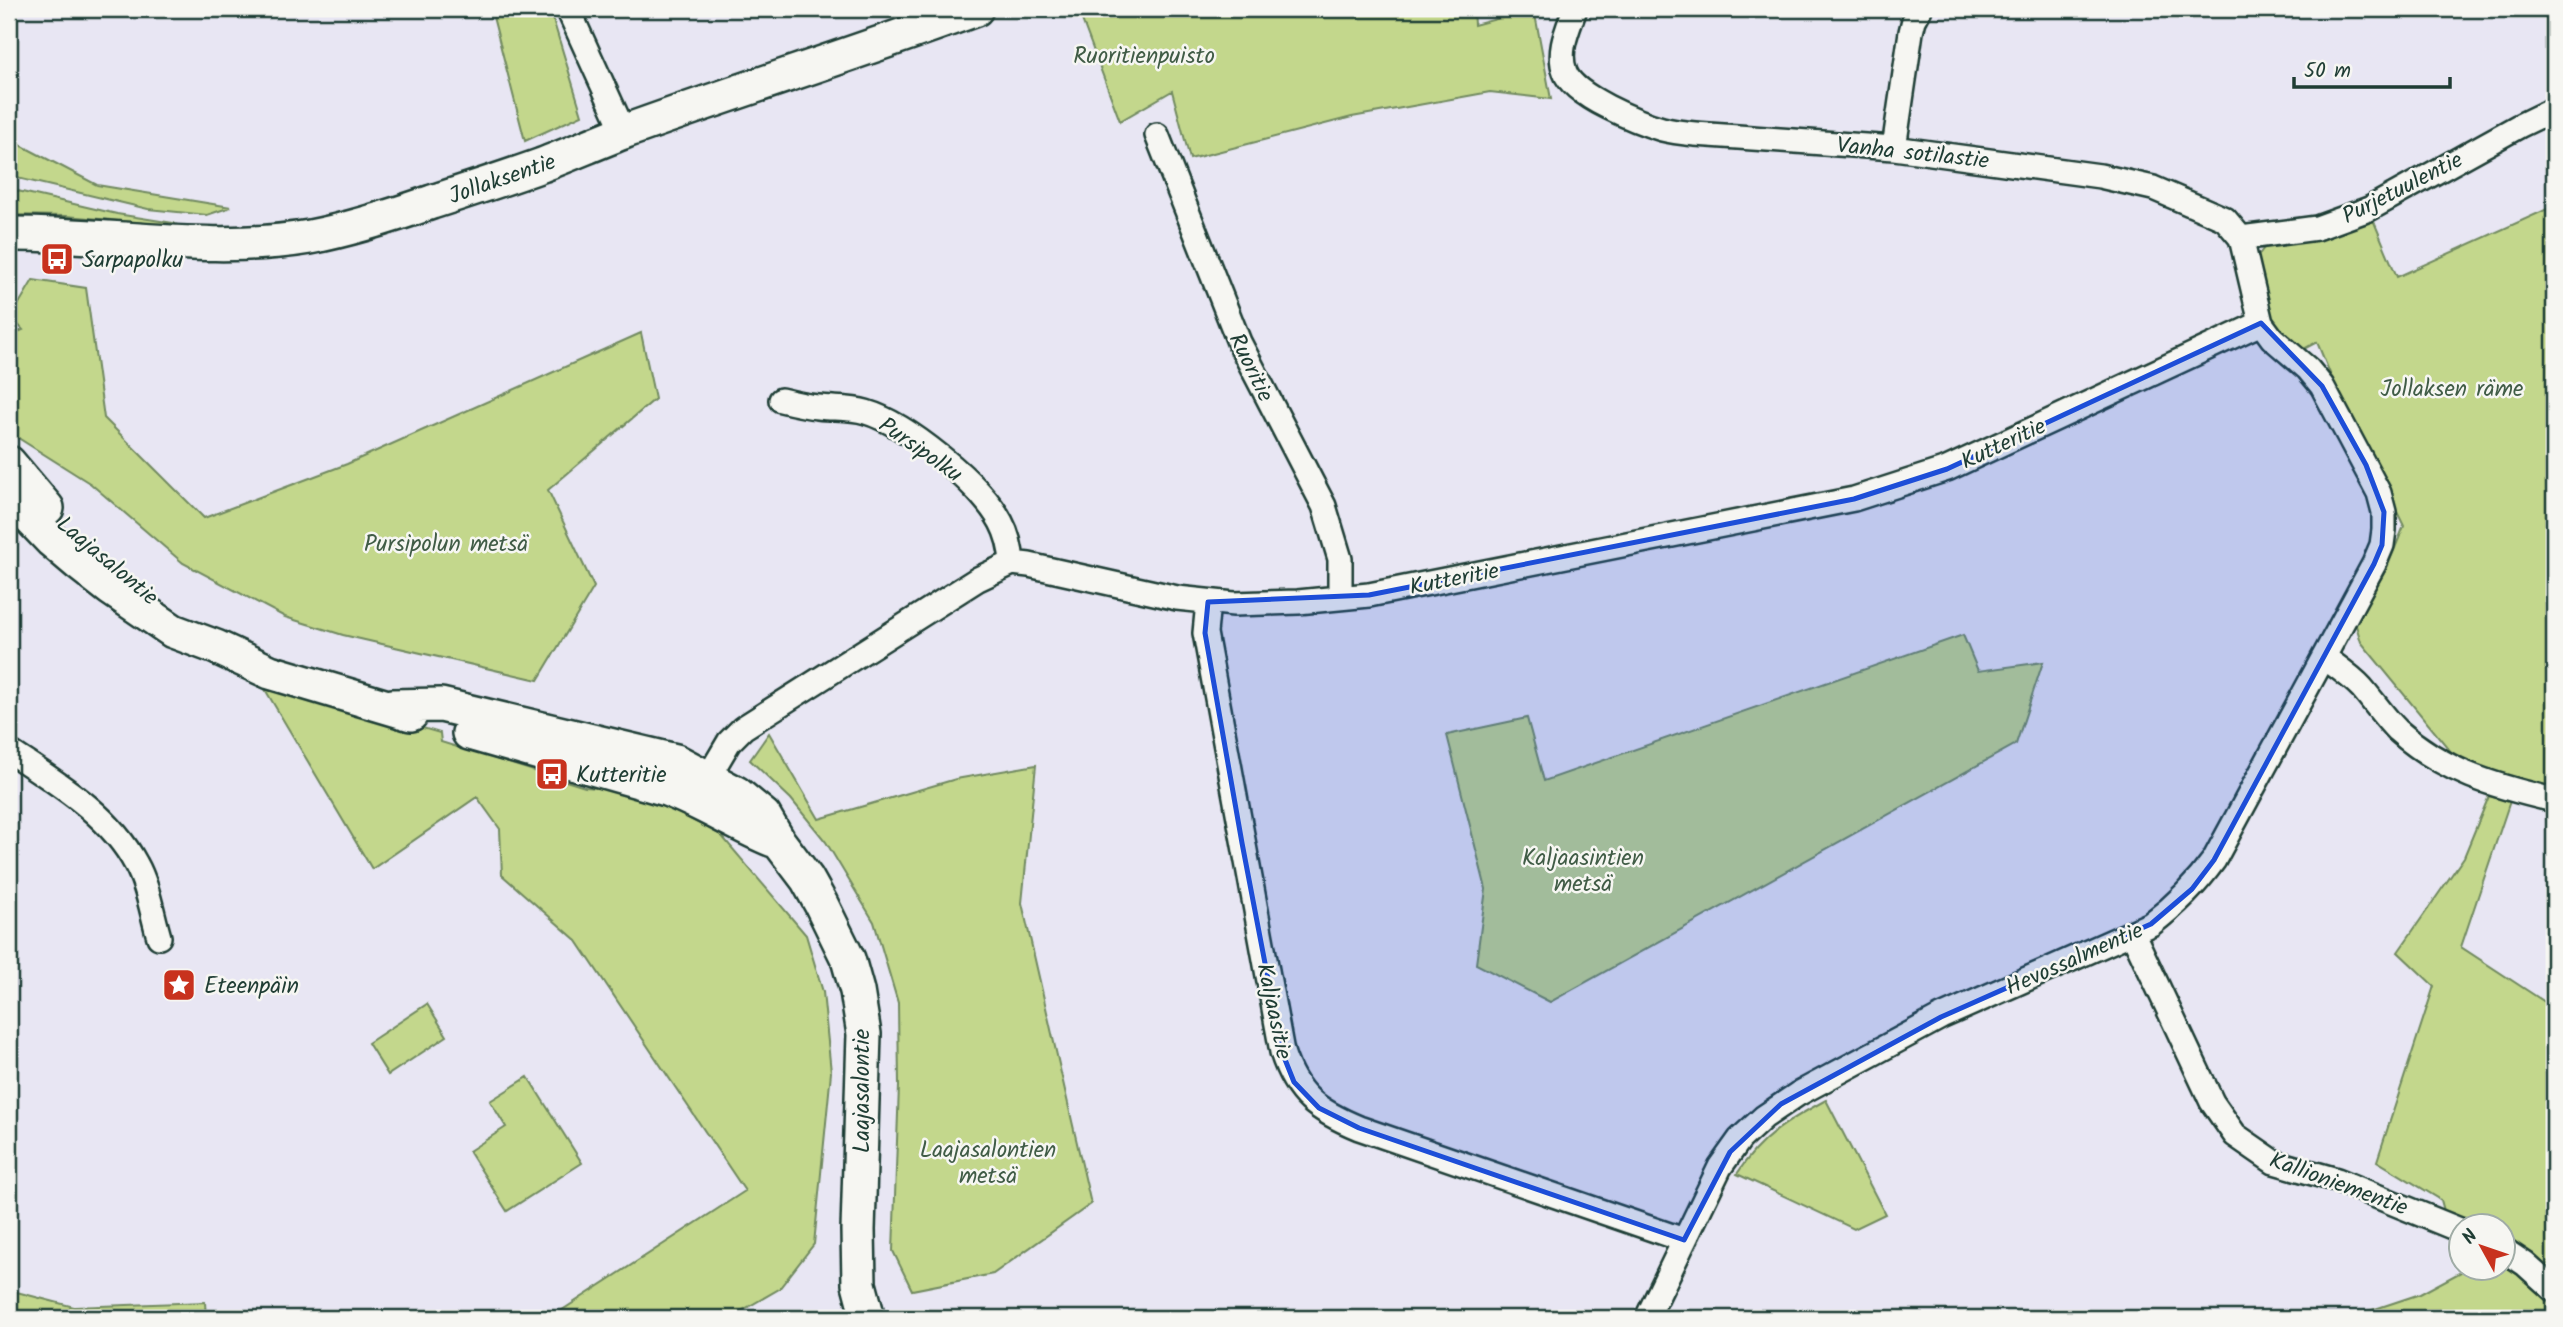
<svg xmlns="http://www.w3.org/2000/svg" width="2563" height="1327" viewBox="0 0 2563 1327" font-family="Kalam,sans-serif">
<rect width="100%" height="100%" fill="#e8e6f3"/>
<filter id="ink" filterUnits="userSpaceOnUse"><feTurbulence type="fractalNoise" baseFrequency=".0143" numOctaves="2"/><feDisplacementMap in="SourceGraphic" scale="14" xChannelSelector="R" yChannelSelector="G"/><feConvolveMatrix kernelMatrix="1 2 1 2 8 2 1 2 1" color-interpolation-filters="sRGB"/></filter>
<g filter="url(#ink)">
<!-- green -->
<path fill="#c3d78c" stroke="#718a60" stroke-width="2" fill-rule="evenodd" d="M 491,9 L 547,9 L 552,16 L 582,115 L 525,141 Z
M 1078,9 L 1473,9 L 1474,25 L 1534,9 L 1551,99 L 1490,92 L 1352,117 L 1190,159 L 1172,91 L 1120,121 Z
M 9,139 L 97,185 L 231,207 L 207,215 L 148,209 L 9,176 Z
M 9,189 L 117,214 L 173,223 L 179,226 L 66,216 L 9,215 Z
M 2554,206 L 2554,791 L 2497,775 L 2456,758 L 2361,642 L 2355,622 L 2386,570 L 2404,526 L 2331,376 L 2317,342 L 2300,351 L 2272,321 L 2259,279 L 2257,257 L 2264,248 L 2372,217 L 2397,277 Z
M 33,280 L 86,288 L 104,418 L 204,518 L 347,464 L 641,333 L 655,399 L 548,490 L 594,587 L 538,680 L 343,635 L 285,617 L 183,563 L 91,484 L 12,434 L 9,428 L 9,336 L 23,330 L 11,317 Z
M 1963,635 L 1978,671 L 2043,662 L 2016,744 L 1550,1002 L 1476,964 L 1486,889 L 1447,735 L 1527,718 L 1544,781 Z
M 260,681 L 440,733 L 441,742 L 585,787 L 614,789 L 661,804 L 721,835 L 806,935 L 823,992 L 831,1072 L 814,1244 L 779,1289 L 729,1318 L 550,1318 L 745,1191 L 577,941 L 502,875 L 500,829 L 477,797 L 372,869 Z
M 769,733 L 819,819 L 956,779 L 1036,765 L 1022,903 L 1091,1204 L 993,1274 L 912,1290 L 893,1251 L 899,1086 L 898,1003 L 874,922 L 826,842 L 791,799 L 750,760 Z
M 2489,796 L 2510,801 L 2461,947 L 2554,1008 L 2554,1318 L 2348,1318 L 2420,1294 L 2461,1272 L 2441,1200 L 2377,1161 L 2434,986 L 2398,952 L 2464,857 ZM 2462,1226 L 2504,1226 L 2504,1268 L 2462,1268 Z
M 427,1004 L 447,1036 L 388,1075 L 368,1043 Z
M 528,1077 L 582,1163 L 507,1211 L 469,1151 L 506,1127 L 490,1101 Z
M 1826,1100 L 1885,1214 L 1854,1229 L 1737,1174 C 1760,1137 1789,1120 1826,1100 Z
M 9,1290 L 74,1307 L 205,1302 L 206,1318 L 9,1318 Z"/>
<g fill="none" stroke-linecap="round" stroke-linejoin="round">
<defs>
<path id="minor" d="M 568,9 L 624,132
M 1575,9 C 1568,29 1557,51 1565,72 C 1573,96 1638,122 1662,129 C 1673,132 1684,133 1695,134 L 1894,148 L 2100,176 L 2153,188 L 2225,219 L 2241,238 L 2261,323 L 2272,338 L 2308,369 L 2322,386 L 2379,493 L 2384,512 L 2384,530 L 2382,545 L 2374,564 L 2214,860 C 2196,885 2176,905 2151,924 L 1941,1017 L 1798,1094 L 1764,1117 L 1740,1139 L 1720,1167 L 1647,1318
M 1157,135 L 1239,342 L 1324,506 L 1340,559 L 1340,597
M 1894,148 L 1911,32 L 1914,20 L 1920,9
M 2241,238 L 2317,228 L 2369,209 L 2519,126 L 2554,109
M 781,400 C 793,403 806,406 818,407 C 834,409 850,407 866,412 C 907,424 981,484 1001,522 C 1008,535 1011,548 1012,563
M 1208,602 L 1205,633 L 1282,1052 C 1296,1096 1318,1111 1359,1128 L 1684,1240
M 2324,657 C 2337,667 2351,676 2362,688 C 2374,702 2384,717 2397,730 C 2444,772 2494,786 2554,800
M 9,751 C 55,782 109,813 136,864 C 148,885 152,914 159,937
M 700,791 L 729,742 L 743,728 L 978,579 L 1012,563 L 1029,565 L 1177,598 L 1234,604 L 1298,602 L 1369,595 L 1854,499 L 1947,469 L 2261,323
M 2133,934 L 2212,1102 L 2235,1135 L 2274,1162 L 2337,1180 L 2462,1231
M 2504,1250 L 2525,1264 L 2554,1290"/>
<path id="secondary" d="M 9,234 C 110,233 210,254 310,237 C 352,229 392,216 432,202 C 469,190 506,178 542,165 C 570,154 598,142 626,131 C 742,89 860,52 976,9
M 9,463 L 47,508
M 9,496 L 52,541 L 78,563 L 110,588 L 173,631 L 216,647 L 270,672 L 411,714
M 392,706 L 441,705 L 676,761 L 736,793 L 764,816 L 779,842 L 807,879 L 821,904 L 848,959 L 857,991 L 864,1034 L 858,1230 L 859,1284 L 868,1318
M 469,733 L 666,789 C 704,803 736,825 773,840"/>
</defs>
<!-- minor casing -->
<use href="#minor" stroke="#1f3d34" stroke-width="28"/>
<!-- secondary casing -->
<use href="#secondary" stroke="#1f3d34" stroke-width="38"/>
<!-- minor -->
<use href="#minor" stroke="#f6f6f2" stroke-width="23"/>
<!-- secondary -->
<use href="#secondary" stroke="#f6f6f2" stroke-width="33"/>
</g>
</g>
<!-- marked area -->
<path fill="#1d4ed8" fill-opacity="0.2" stroke="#1d4ed8" stroke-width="5" stroke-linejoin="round" d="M 2261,323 L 2322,386 L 2366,465 L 2384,512 L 2382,545 L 2374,564 L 2214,860 L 2192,889 L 2151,924 L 1941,1017 L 1781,1104 L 1730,1152 L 1684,1240 L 1359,1128 L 1319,1108 L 1294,1082 L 1282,1052 L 1242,843 L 1205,633 L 1208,602 L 1369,595 L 1854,499 L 1947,469 Z"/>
<!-- icons -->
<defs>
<symbol id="bus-square" viewBox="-11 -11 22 22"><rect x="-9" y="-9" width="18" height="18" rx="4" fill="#c8321e" stroke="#f6f6f2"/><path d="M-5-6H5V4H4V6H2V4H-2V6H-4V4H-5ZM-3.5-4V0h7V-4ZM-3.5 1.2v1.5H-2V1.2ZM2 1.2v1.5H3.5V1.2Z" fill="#fff"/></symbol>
<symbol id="sight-square" viewBox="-11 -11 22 22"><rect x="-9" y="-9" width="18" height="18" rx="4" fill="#c8321e" stroke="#f6f6f2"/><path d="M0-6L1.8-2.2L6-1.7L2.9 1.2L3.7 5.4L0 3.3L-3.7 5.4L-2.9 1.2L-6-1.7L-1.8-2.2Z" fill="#fff"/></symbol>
</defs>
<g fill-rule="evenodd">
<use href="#bus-square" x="38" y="240" width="38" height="38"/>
<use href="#bus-square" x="533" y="755" width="38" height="38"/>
<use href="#sight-square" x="160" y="966" width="38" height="38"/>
</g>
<g text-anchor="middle" stroke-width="5" stroke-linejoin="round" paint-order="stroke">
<!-- park labels -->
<g font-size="23" fill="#405c46" stroke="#f6f6f2">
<text x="1144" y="63">Ruoritienpuisto</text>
<text x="2452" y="396">Jollaksen räme</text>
<text x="446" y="551">Pursipolun metsä</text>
<text x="1583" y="865">Kaljaasintien<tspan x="1583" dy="26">metsä</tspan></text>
<text x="988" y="1157">Laajasalontien<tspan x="988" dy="26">metsä</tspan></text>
</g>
<!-- street labels -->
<g font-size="23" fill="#1f3d34" stroke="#f6f6f2">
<text transform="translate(1913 152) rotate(6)" y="8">Vanha sotilastie</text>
<text transform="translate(502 178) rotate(-19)" y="8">Jollaksentie</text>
<text transform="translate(2402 187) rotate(-27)" y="8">Purjetuulentie</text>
<text transform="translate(1252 367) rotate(64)" y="8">Ruoritie</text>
<text transform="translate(2003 443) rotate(-25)" y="8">Kutteritie</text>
<text transform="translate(921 449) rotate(35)" y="8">Pursipolku</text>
<text transform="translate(108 560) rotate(40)" y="8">Laajasalontie</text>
<text transform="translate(1454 578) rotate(-11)" y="8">Kutteritie</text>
<text transform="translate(2074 958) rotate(-24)" y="8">Hevossalmentie</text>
<text transform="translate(1275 1011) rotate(78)" y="8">Kaljaasitie</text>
<text transform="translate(861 1091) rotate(-90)" y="8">Laajasalontie</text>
<text transform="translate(2339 1183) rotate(20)" y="8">Kallioniementie</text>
</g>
<!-- poi labels -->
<g font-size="23" fill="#1f3d34" stroke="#f6f6f2" text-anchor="start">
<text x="82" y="267">Sarpapolku</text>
<text x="576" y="782">Kutteritie</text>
<text x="204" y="993">Eteenpäin</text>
</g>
</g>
<!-- margin -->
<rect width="2563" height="1327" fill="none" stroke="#f6f6f2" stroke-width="35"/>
<rect x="18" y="18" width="2528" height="1292" fill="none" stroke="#1f3d34" stroke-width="2.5" filter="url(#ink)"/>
<!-- north arrow -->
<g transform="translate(2482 1247) rotate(310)"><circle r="33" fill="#f6f6f2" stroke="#a0aca6" stroke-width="2"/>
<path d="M0-5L12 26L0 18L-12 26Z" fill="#c8321e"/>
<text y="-10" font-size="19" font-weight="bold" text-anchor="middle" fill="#1f3d34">N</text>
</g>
<!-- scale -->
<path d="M2294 77v10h156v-10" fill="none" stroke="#1f3d34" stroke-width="3.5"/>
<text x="2304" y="77" font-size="21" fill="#1f3d34" stroke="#f6f6f2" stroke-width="5" paint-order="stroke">50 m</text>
</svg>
